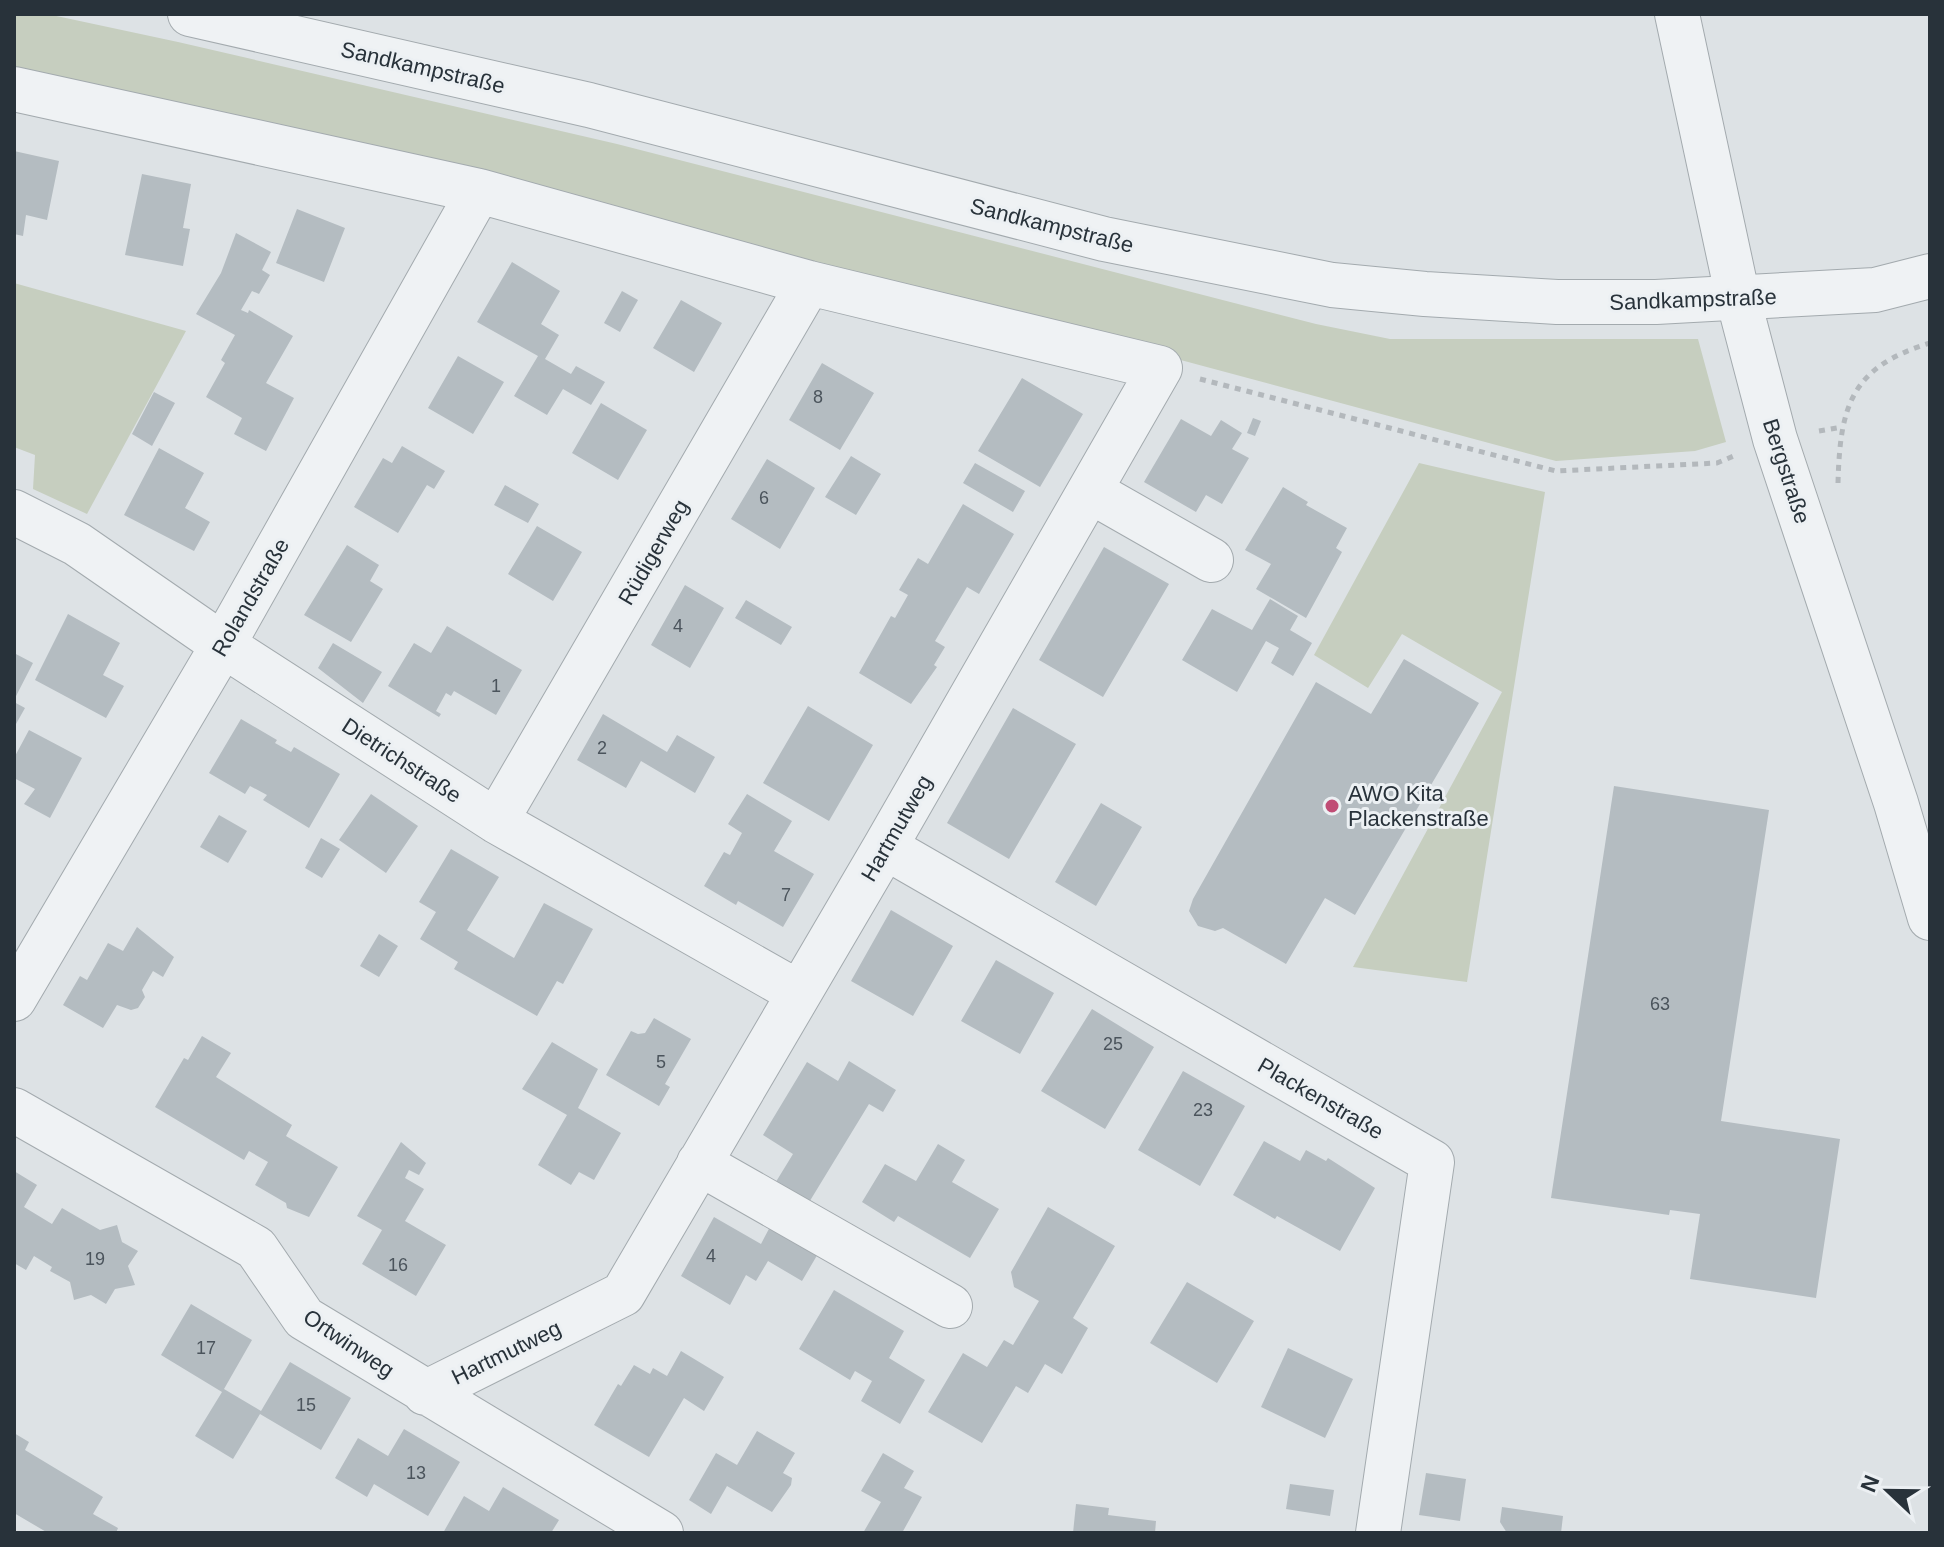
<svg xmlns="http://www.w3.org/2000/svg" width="1944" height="1547" viewBox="0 0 1944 1547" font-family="Arial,sans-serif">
<rect width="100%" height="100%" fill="#dde2e5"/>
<!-- green -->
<path fill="#c6cebf" d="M 14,14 L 47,14 L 178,42 L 617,144 L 1316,324 L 1390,339 L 1698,339 L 1726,442 L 1695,451 L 1556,461 L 1162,355 L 14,80 Z
M 14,283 L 186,331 L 87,514 L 33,489 L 35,455 L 14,447 Z
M 1419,463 L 1545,492 L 1467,982 L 1353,967 L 1502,692 L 1402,634 L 1368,688 L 1314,655 Z"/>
<!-- building -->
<path fill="#b4bcc1" d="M 14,151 L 59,161 L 47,220 L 26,215 L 23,236 L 14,234 Z
M 142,174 L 191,184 L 183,228 L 190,229 L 183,266 L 125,255 Z
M 297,209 L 345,228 L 324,282 L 276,263 Z
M 236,233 L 271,252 L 262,270 L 270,275 L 259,294 L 252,291 L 241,310 L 248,313 L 249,310 L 293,336 L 266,383 L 294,398 L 266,451 L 234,434 L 242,418 L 206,397 L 225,363 L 221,360 L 235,335 L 196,314 L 221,273 Z
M 512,262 L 560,291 L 541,324 L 559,335 L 545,359 L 571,374 L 576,366 L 605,382 L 591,405 L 563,389 L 547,415 L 514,396 L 538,356 L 477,322 Z
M 622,291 L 638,300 L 620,332 L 604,323 Z
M 681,300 L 722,323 L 694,372 L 653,348 Z
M 458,356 L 504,382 L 473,434 L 428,408 Z
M 822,363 L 874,393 L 840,450 L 789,420 Z
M 1022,378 L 1083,414 L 1040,487 L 978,451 Z
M 154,392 L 175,403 L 152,446 L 132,434 Z
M 601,403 L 647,430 L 618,480 L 572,453 Z
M 1253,418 L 1261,421 L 1255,436 L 1247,433 Z
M 1181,419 L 1211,436 L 1221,420 L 1242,433 L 1232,449 L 1249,458 L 1222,504 L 1206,495 L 1196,512 L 1144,482 Z
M 402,446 L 445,471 L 434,489 L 427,485 L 398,533 L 354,507 L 383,458 L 392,463 Z
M 159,448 L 204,473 L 185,508 L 210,522 L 194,551 L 124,515 Z
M 851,456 L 881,474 L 856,515 L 825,497 Z
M 767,459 L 815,488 L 780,549 L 731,519 Z
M 975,463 L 1025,491 L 1013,512 L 963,483 Z
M 505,485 L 539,504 L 528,523 L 494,505 Z
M 1283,487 L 1308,502 L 1306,505 L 1347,528 L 1336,548 L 1342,552 L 1306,618 L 1256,589 L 1271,564 L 1245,550 Z
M 963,504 L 1014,534 L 979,594 L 967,587 L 935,641 L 945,647 L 934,665 L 937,667 L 911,704 L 859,673 L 891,616 L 895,618 L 908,595 L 899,590 L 918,558 L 928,564 Z
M 537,526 L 582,552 L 553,601 L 508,574 Z
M 347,545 L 379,565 L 370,581 L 383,589 L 351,642 L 304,615 Z
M 1104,547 L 1169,584 L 1103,697 L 1039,660 Z
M 685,585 L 724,608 L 690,668 L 651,645 Z
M 1270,599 L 1298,616 L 1290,630 L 1312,643 L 1293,676 L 1271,663 L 1279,648 L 1266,641 L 1237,692 L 1182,660 L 1212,609 L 1252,630 Z
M 746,600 L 792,627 L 781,645 L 735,618 Z
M 68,614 L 120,643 L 103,675 L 124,686 L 106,718 L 35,680 Z
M 447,626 L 522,670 L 496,715 L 454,691 L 451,696 L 446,693 L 436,711 L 441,714 L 439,717 L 388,686 L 414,643 L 431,653 Z
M 333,643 L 382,672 L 363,703 L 318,668 Z
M 14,653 L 33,663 L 14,700 Z
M 1404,659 L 1479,703 L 1355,915 L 1325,898 L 1286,964 L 1223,928 L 1215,931 L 1198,926 L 1189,911 L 1193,899 L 1316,682 L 1371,714 Z
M 14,702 L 25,708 L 16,724 L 14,722 Z
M 808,706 L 873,745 L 829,821 L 763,783 Z
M 1013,708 L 1076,744 L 1009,859 L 947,823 Z
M 603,714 L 667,752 L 677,735 L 715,757 L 695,793 L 641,761 L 626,788 L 577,760 Z
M 241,719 L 277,740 L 275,743 L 291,752 L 294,747 L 340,774 L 309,828 L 263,800 L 267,795 L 250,786 L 245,794 L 209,773 Z
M 29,730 L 82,758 L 50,818 L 24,804 L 35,789 L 14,778 L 14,758 Z
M 1614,786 L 1769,810 L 1721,1121 L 1840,1139 L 1816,1298 L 1690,1279 L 1700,1214 L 1670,1210 L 1669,1215 L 1551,1198 Z
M 371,794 L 418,826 L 386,873 L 339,840 Z
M 747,794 L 792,821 L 774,851 L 814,874 L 783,927 L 738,901 L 736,905 L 704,886 L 724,852 L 730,855 L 742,833 L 728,824 Z
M 1101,803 L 1142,827 L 1096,906 L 1055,882 Z
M 219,815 L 247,831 L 228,863 L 200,847 Z
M 321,838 L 340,849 L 322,878 L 305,868 Z
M 451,849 L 499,877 L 467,930 L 492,945 L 514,958 L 544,903 L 593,929 L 563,984 L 557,981 L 537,1016 L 454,969 L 458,962 L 420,939 L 436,912 L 419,902 Z
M 891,910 L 953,946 L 913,1016 L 851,981 Z
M 137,927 L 174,957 L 163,977 L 153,971 L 142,990 L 145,997 L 138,1008 L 131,1010 L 117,1005 L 103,1028 L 63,1005 L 80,976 L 87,980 L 108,943 L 123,951 Z
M 379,934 L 398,946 L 379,977 L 360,966 Z
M 996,960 L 1054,993 L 1020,1054 L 961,1021 Z
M 1092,1009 L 1154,1047 L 1105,1129 L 1041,1091 Z
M 654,1018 L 691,1039 L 665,1084 L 670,1087 L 659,1106 L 606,1075 L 631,1031 L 638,1034 L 645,1033 Z
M 202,1036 L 231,1053 L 216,1077 L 292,1125 L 286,1136 L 338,1167 L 309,1217 L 287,1208 L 286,1203 L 255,1185 L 268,1162 L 249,1151 L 244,1160 L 155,1107 L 184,1058 L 188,1060 Z
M 552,1042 L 598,1069 L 578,1108 L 621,1133 L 594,1180 L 579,1172 L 571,1185 L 538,1165 L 567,1115 L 522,1089 Z
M 849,1061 L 896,1090 L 883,1112 L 869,1104 L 808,1204 L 774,1185 L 793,1154 L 763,1135 L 807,1062 L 838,1081 Z
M 1183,1071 L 1245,1106 L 1200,1186 L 1138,1150 Z
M 1264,1141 L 1300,1161 L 1306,1150 L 1326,1161 L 1328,1158 L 1375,1188 L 1340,1251 L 1277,1216 L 1275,1219 L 1233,1195 Z
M 401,1142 L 426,1163 L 419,1175 L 409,1170 L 405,1178 L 424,1189 L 405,1221 L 446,1245 L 416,1296 L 362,1264 L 382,1230 L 357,1216 Z
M 938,1144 L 965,1160 L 952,1182 L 999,1209 L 970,1258 L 898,1216 L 894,1222 L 862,1202 L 885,1164 L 916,1181 Z
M 14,1171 L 37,1185 L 24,1207 L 52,1224 L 62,1208 L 100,1230 L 117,1225 L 122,1242 L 138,1251 L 128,1266 L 135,1285 L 115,1289 L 106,1304 L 91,1295 L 74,1300 L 70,1282 L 50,1271 L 52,1267 L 34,1256 L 26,1270 L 14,1263 Z
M 1048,1207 L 1115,1246 L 1073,1318 L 1088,1328 L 1062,1374 L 1045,1364 L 1028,1393 L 1016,1386 L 982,1443 L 928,1412 L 963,1353 L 987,1367 L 1004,1340 L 1013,1345 L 1039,1301 L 1014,1287 L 1011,1272 Z
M 714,1217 L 761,1244 L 771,1225 L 819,1252 L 802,1281 L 768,1261 L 756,1281 L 746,1275 L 730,1305 L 681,1276 Z
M 1187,1282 L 1254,1321 L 1217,1383 L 1150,1343 Z
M 834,1290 L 904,1331 L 889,1358 L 925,1380 L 900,1424 L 861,1401 L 872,1381 L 855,1371 L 850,1380 L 799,1349 Z
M 191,1304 L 252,1340 L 224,1389 L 261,1411 L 290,1362 L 351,1398 L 321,1450 L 260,1414 L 233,1459 L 195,1436 L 222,1392 L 161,1355 Z
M 1288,1348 L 1353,1379 L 1325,1438 L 1261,1407 Z
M 681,1351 L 724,1377 L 704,1411 L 684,1398 L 649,1457 L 594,1425 L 618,1384 L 621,1386 L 634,1365 L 650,1374 L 653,1368 L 667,1376 Z
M 404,1429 L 460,1462 L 428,1516 L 374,1484 L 367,1497 L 335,1478 L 358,1438 L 388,1456 Z
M 757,1431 L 795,1453 L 783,1473 L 792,1478 L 791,1485 L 772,1512 L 727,1486 L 711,1514 L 689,1500 L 716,1453 L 737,1465 Z
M 14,1433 L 29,1442 L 25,1450 L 103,1497 L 93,1514 L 118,1528 L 116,1533 L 48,1533 L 14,1513 Z
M 883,1453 L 914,1471 L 904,1488 L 922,1497 L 902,1533 L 863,1533 L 881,1502 L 861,1491 Z
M 1426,1473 L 1466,1479 L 1460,1521 L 1419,1515 Z
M 1290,1484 L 1334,1490 L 1330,1516 L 1286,1509 Z
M 503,1487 L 559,1520 L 551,1533 L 443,1533 L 464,1496 L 489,1511 Z
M 1076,1504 L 1109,1508 L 1108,1515 L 1156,1521 L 1155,1533 L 1073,1533 Z
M 1502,1507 L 1563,1516 L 1561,1533 L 1507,1533 L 1500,1522 Z"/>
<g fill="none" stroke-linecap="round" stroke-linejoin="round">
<defs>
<path id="minor" d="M 1677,14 L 1738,298 L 1775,439 L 1896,803 L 1930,918
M 14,89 L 479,191 L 809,283 L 1160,368 L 885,847 L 623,1294 L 425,1393
M 1090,491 L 1211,560
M 14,512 L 77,544 L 223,645 L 496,821 L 799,993
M 496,821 L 809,283
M 885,847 L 1432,1162 L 1378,1533
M 14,999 L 223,645 L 479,191
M 14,1110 L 256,1248 L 304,1318 L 661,1533
M 699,1163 L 950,1306"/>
<path id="tertiary" d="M 190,14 L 589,105 L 1104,239 L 1332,285 L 1425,294 L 1557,302 L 1656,302 L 1875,290 L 1930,276"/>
</defs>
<!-- minor casing -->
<use href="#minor" stroke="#a3aaae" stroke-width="46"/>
<!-- tertiary casing -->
<use href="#tertiary" stroke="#a3aaae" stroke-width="46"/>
<!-- path -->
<path stroke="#b3b8bc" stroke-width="5" stroke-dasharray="6 6" stroke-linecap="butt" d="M 1200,379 L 1556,471 L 1717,463 L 1736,455
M 1819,431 L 1842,427
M 1838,483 C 1840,406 1851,367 1930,343"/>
<!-- minor -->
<use href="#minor" stroke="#eff2f4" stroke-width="44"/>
<!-- tertiary -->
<use href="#tertiary" stroke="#eff2f4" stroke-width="44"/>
</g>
<!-- markers -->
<circle fill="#c04c75" stroke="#ecf0f3" stroke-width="3" cx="1332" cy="806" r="8"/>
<g text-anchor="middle" stroke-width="6" stroke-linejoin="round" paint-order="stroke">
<!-- number labels -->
<g font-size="18" fill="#4b545c">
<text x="818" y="403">8</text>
<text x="764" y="504">6</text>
<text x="678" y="632">4</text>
<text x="496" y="692">1</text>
<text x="602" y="754">2</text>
<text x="786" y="901">7</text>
<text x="1660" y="1010">63</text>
<text x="1113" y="1050">25</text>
<text x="661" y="1068">5</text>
<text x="1203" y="1116">23</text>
<text x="711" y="1262">4</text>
<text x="95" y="1265">19</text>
<text x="398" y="1271">16</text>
<text x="206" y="1354">17</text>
<text x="306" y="1411">15</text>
<text x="416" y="1479">13</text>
</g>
<!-- street labels -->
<g font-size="22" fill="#28323a" stroke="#ecf0f3">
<text transform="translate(423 67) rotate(13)" y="8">Sandkampstraße</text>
<text transform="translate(1052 225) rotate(14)" y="8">Sandkampstraße</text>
<text transform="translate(1693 299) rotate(-2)" y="8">Sandkampstraße</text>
<text transform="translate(1787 471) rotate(72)" y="8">Bergstraße</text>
<text transform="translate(653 552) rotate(-60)" y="8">Rüdigerweg</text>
<text transform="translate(250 597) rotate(-60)" y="8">Rolandstraße</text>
<text transform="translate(402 760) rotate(33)" y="8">Dietrichstraße</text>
<text transform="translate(896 828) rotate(-60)" y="8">Hartmutweg</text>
<text transform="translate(1321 1098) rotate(30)" y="8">Plackenstraße</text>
<text transform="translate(349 1343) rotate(34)" y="8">Ortwinweg</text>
<text transform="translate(506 1352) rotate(-26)" y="8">Hartmutweg</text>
</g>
<!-- poi labels -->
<g font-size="22" fill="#28323a" stroke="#ecf0f3" text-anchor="start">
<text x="1348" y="801">AWO Kita<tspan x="1348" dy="25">Plackenstraße</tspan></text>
</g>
</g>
<!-- border -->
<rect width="1944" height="1547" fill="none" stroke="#28323a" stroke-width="32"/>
<!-- north arrow -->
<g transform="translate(1888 1491) rotate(292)" stroke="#ecf0f3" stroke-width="6" paint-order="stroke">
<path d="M0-6L14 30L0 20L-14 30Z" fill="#28323a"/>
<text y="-12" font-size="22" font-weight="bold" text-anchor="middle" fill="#28323a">N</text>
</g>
</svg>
